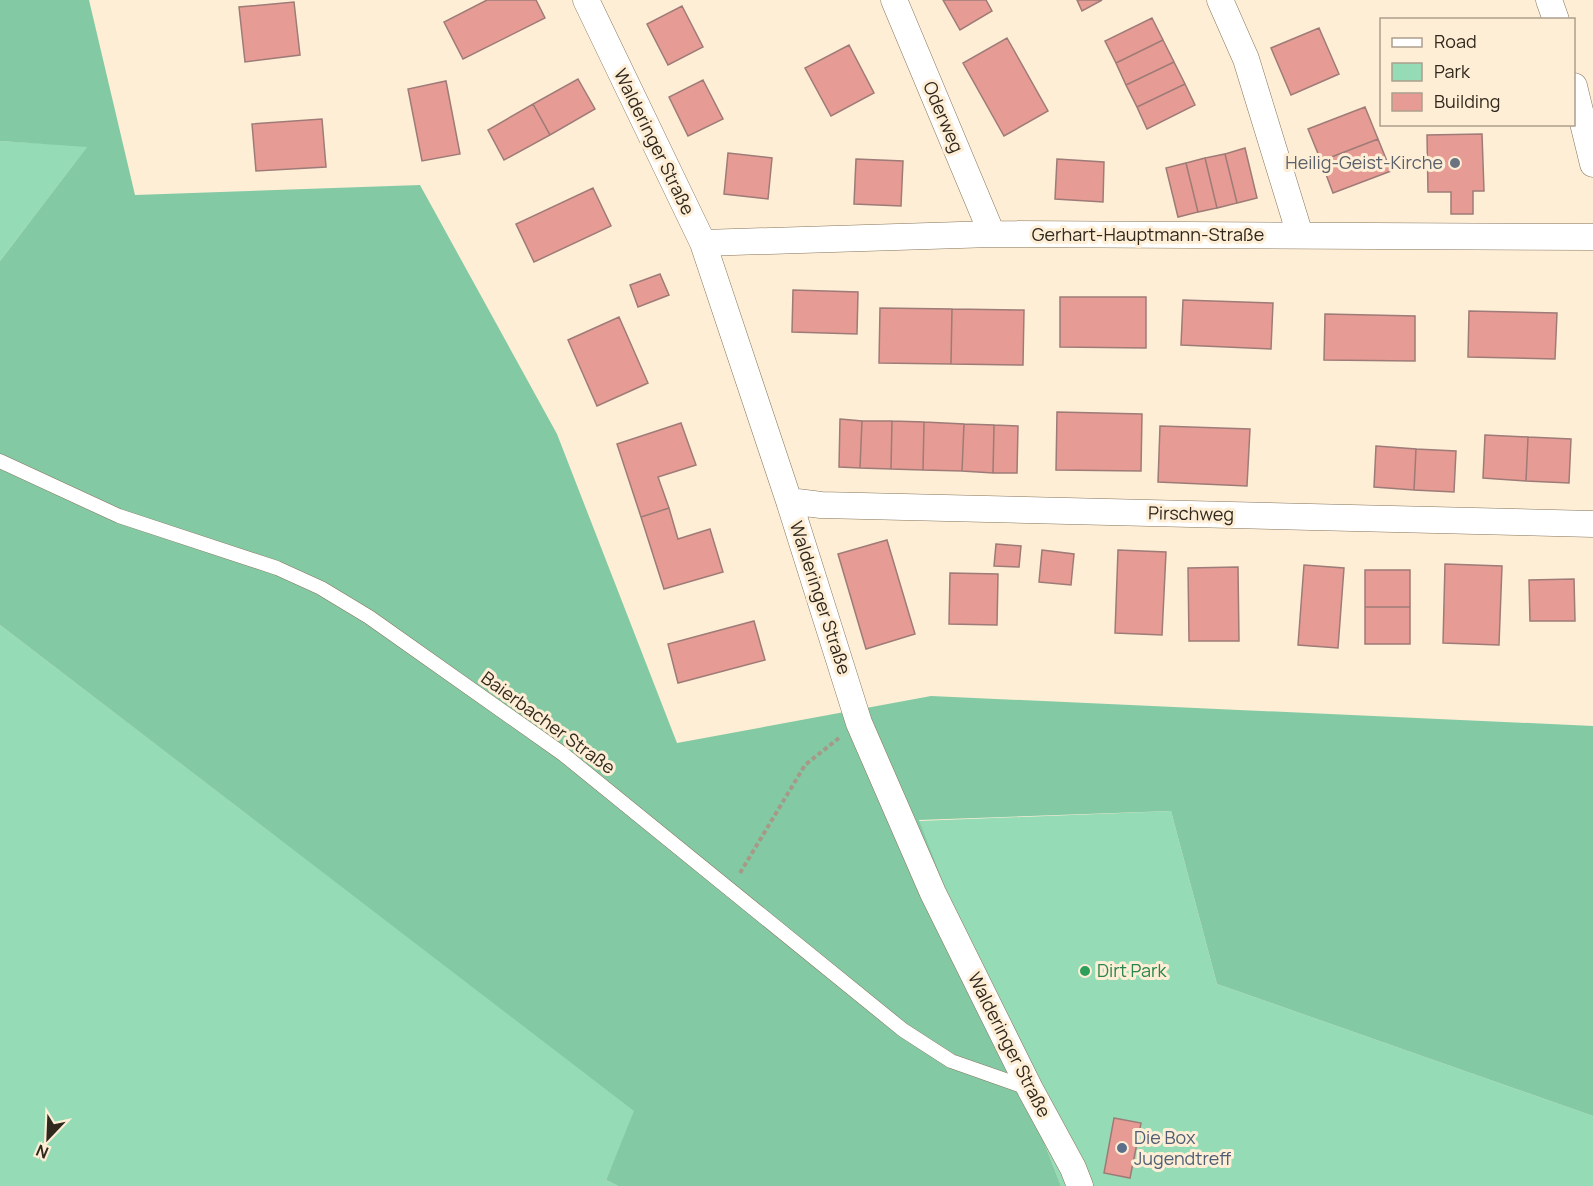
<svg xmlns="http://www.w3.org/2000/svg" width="1593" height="1186" viewBox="0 0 1593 1186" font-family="Manrope,sans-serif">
<rect width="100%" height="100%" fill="#feeed6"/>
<!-- green -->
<path fill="#95dbb5" d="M 0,141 L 88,146 L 0,261 Z
M 0,625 L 635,1111 L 606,1180 L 618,1186 L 0,1186 Z
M 1171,811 L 1217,984 L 1593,1116 L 1593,1186 L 1061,1186 L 919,821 Z"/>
<!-- forest -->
<path fill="#83caa4" d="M 0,0 L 89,0 L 135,195 L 420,185 L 557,434 L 677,743 L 931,696 L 1593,726 L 1593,1116 L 1217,984 L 1171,811 L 919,820 L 1061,1186 L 618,1186 L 606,1180 L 634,1111 L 0,625 L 0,261 L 87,147 L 0,141 Z"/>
<!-- building -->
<path fill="#e69c94" stroke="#9e7b77" stroke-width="1.5" d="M 487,0 L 536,0 L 545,18 L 463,59 L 444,22 Z
M 943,0 L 986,0 L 992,11 L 960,30 Z
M 1077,0 L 1102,0 L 1082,11 Z
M 294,2 L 300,55 L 245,62 L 239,7 Z
M 682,6 L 703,47 L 668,65 L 647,24 Z
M 1152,18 L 1163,40 L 1116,63 L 1105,41 Z
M 1319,28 L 1339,74 L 1291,95 L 1271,48 Z
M 1007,38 L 1048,111 L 1004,136 L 963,63 Z
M 1163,40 L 1174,62 L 1126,85 L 1116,63 Z
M 849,45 L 874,93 L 831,116 L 805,68 Z
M 1174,62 L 1185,84 L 1137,107 L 1126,85 Z
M 578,79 L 595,109 L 550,135 L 533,104 Z
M 703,80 L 723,119 L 688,136 L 669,97 Z
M 446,81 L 460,154 L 422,161 L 408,89 Z
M 1185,84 L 1195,105 L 1147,129 L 1137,107 Z
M 533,104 L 550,135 L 504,160 L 488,130 Z
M 1365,107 L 1378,139 L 1321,161 L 1308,129 Z
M 322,119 L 326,167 L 256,171 L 252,124 Z
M 1482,134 L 1484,191 L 1473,191 L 1473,214 L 1451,214 L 1451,192 L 1428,192 L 1427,135 Z
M 1378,139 L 1391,171 L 1333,193 L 1321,161 Z
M 1245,148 L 1257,198 L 1237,203 L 1225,154 Z
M 728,153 L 772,158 L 768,199 L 724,194 Z
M 1225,154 L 1237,203 L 1217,208 L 1205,158 Z
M 1205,158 L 1217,208 L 1198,212 L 1186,163 Z
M 856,159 L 903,161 L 901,206 L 854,204 Z
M 1057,159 L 1104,162 L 1103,202 L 1055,199 Z
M 1186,163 L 1198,212 L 1178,217 L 1166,168 Z
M 593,188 L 611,226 L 534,262 L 516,224 Z
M 660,274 L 669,295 L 638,307 L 630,285 Z
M 793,290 L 858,292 L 857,334 L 792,332 Z
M 1060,297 L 1146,297 L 1146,348 L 1060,347 Z
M 1183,300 L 1273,303 L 1271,349 L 1181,345 Z
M 880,308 L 952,309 L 951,364 L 879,363 Z
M 952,309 L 1024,310 L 1023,365 L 951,364 Z
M 1469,311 L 1557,313 L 1555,359 L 1468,357 Z
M 1325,314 L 1415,316 L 1415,361 L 1324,360 Z
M 619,317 L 648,383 L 597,406 L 568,340 Z
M 1057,412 L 1142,414 L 1141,471 L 1056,470 Z
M 840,419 L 862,421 L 860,468 L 839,467 Z
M 862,421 L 892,421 L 891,469 L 860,468 Z
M 892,421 L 924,422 L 923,470 L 891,469 Z
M 924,422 L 964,424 L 962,471 L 923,470 Z
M 681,423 L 696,465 L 658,477 L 669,508 L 641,517 L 617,444 Z
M 964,424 L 994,425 L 993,473 L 962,471 Z
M 994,425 L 1018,426 L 1017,473 L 993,473 Z
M 1160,426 L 1250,429 L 1247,486 L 1158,482 Z
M 1485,435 L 1528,437 L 1526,481 L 1483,478 Z
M 1528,437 L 1571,439 L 1569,483 L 1526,481 Z
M 1376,446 L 1416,449 L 1414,490 L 1374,487 Z
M 1416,449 L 1456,451 L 1454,492 L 1414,490 Z
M 669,508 L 678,539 L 710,529 L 723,572 L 664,589 L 641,517 Z
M 887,540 L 915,634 L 866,649 L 838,554 Z
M 996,544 L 1021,546 L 1019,567 L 994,566 Z
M 1042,550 L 1074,554 L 1071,585 L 1039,582 Z
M 1118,550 L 1166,552 L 1162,635 L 1115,633 Z
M 1445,564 L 1502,566 L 1499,645 L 1443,643 Z
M 1304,565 L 1344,568 L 1338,648 L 1298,645 Z
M 1238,567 L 1239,641 L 1189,641 L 1188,568 Z
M 1365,570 L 1410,570 L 1410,607 L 1365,607 Z
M 950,573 L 998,574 L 997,625 L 949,624 Z
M 1574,579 L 1575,621 L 1530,621 L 1529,580 Z
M 1365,607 L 1410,607 L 1410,644 L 1365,644 Z
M 754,621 L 765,660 L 678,683 L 668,644 Z
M 1114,1118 L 1141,1123 L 1130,1178 L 1104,1173 Z"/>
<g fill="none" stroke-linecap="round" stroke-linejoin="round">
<defs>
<path id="service" d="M 0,461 L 119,516 L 277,568 L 321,588 L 369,617 L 563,754 L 903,1030 L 951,1061 L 1028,1088"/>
<path id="minor" d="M 586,0 L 703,243 L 789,501 L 859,723 L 933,893 L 1030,1089 L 1073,1168 L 1080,1186
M 894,0 L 992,234
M 1220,0 L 1246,59 L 1300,235
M 1549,0 L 1556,20
M 1574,86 L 1593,164
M 703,243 L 992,234 L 1593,237
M 789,501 L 821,505 L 1593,524"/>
</defs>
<!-- service casing -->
<use href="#service" stroke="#86755a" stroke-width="15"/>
<!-- minor casing -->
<use href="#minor" stroke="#86755a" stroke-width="27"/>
<!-- path -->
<path stroke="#a69987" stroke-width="4" stroke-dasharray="4.5 3" stroke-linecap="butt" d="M 740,873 L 805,765 L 839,738"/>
<!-- service -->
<use href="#service" stroke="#fff" stroke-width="14"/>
<!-- minor -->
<use href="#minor" stroke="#fff" stroke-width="26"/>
</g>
<!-- markers -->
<circle fill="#6b7280" stroke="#feeed6" stroke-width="2" cx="1455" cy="163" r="6"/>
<circle fill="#2e9e5b" stroke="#feeed6" stroke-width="2" cx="1085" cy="971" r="6"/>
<circle fill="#5c6f8a" stroke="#feeed6" stroke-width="2" cx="1122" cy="1148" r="6"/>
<g text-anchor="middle" stroke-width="6" stroke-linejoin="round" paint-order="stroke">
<!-- street labels -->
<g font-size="18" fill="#30281d" stroke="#feeed6">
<text transform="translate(943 117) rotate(67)" y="6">Oderweg</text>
<text transform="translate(654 142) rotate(64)" y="6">Walderinger Straße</text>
<text x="1148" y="241">Gerhart-Hauptmann-Straße</text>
<text transform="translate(1191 514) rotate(1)" y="6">Pirschweg</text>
<text transform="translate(820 598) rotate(72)" y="6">Walderinger Straße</text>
<text transform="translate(548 723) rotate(36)" y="6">Baierbacher Straße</text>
<text transform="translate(1009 1045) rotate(63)" y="6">Walderinger Straße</text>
</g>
<!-- worship labels -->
<g font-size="18" fill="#5b616d" stroke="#feeed6" text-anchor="end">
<text x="1443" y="169">Heilig-Geist-Kirche</text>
</g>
<!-- leisure labels -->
<g font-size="18" fill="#27864d" stroke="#feeed6" text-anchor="start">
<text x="1097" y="977">Dirt Park</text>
</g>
<!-- service labels -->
<g font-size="18" fill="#4e5e75" stroke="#feeed6" text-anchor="start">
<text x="1134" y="1144">Die Box<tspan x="1134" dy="21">Jugendtreff</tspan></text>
</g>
</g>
<!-- legend -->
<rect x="1380" y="18" width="195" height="108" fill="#feeed6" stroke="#ac9f8c" stroke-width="1.5"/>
<rect x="1392" y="38" width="30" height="9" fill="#ffffff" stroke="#ac9f8c" stroke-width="1.5"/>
<text x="1434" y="48" font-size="18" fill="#30281d">Road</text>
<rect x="1392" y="63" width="30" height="18" fill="#95dbb5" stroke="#ac9f8c" stroke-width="1.5"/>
<text x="1434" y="78" font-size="18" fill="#30281d">Park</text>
<rect x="1392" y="93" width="30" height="18" fill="#e69c94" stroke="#ac9f8c" stroke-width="1.5"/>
<text x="1434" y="108" font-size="18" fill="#30281d">Building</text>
<!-- north arrow -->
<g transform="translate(48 1138) rotate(203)" stroke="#feeed6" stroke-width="4.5" paint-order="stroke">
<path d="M0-4.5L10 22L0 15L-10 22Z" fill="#30281d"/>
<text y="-9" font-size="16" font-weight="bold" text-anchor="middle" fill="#30281d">N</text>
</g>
</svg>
